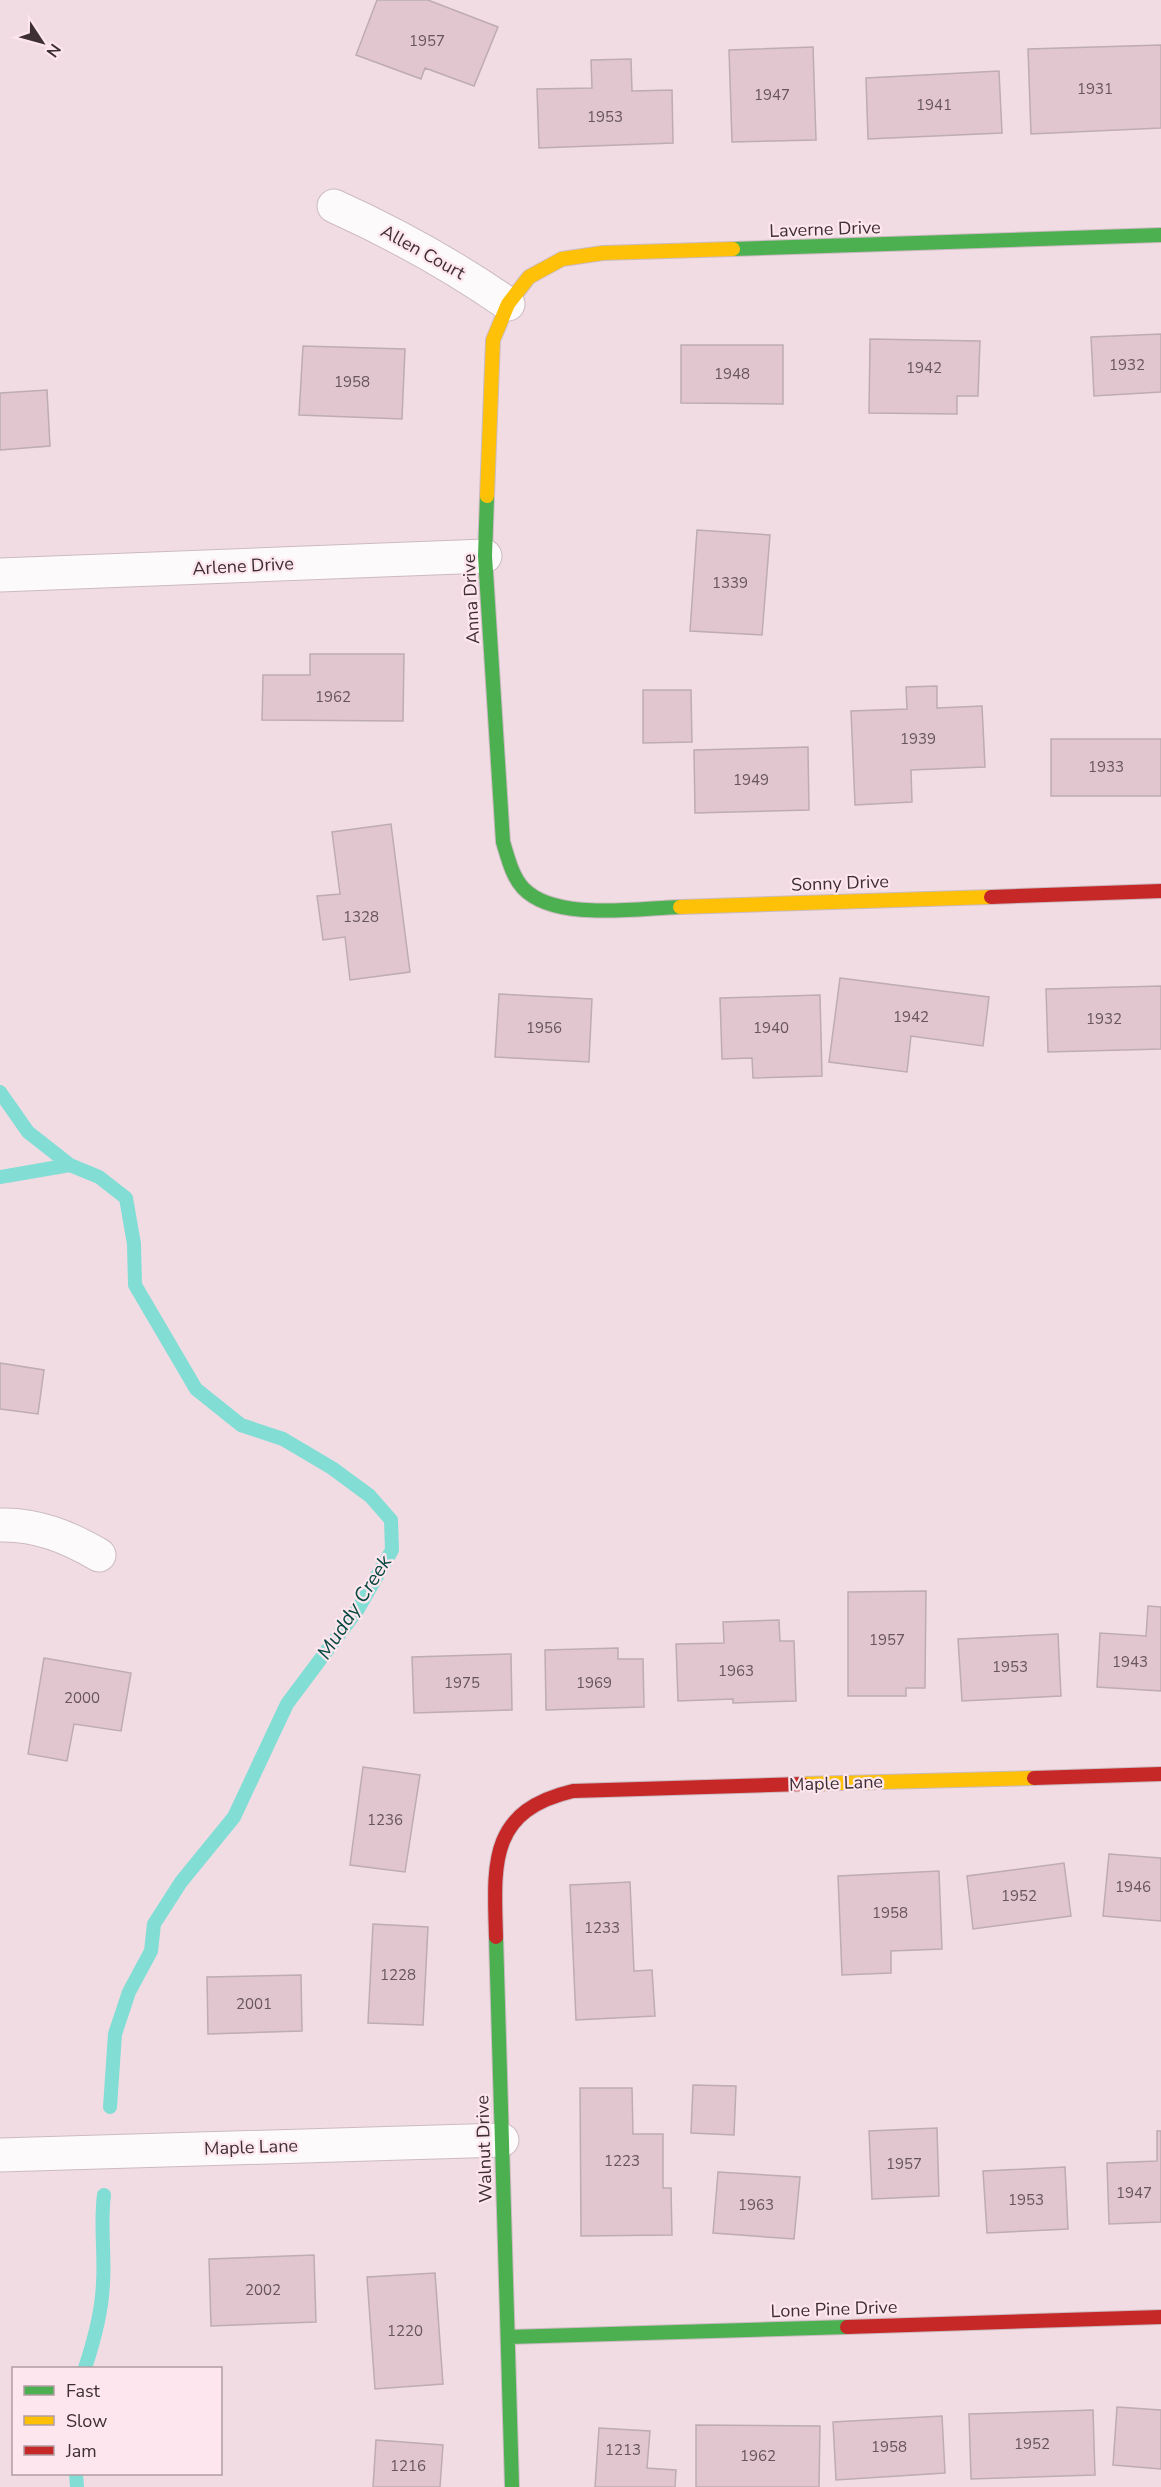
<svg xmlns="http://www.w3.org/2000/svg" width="1161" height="2487" viewBox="0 0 1161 2487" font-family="'Nunito Sans',sans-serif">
<rect width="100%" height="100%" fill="#f2dce4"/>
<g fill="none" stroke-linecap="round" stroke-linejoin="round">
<!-- stream -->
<path stroke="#82ddd5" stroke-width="14" d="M 0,1092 L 28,1132 L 70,1165 L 99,1177 L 126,1198 L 134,1244 L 135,1285 L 196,1389 L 241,1425 L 283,1439 L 332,1468 L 370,1496 L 391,1520 L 392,1550 L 358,1609 L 287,1704 L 234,1817 L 181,1882 L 154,1924 L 151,1951 L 129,1992 L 115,2034 L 110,2107
M 0,1177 L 70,1165
M 85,2368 C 94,2341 102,2312 103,2283 C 105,2253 100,2224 104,2195
M 76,2474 L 77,2487"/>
</g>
<!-- building -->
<path fill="#e1c5cf" stroke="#bdacb2" stroke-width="1.5" d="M 377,0 L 428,0 L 498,27 L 474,86 L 425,68 L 421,79 L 356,55 Z
M 1161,45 L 1161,128 L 1031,134 L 1028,49 Z
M 813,47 L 816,140 L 732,142 L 729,50 Z
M 631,59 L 632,91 L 672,90 L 673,143 L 539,148 L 537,89 L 592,88 L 591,60 Z
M 999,71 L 1002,133 L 868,139 L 866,78 Z
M 1161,334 L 1161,392 L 1094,396 L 1091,337 Z
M 870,339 L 980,341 L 978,396 L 957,396 L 957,414 L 869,413 Z
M 681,345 L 783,345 L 783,404 L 681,403 Z
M 303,346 L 405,349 L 402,419 L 299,415 Z
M 47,390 L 50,446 L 0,450 L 0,393 Z
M 697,530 L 770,535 L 762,635 L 690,631 Z
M 310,654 L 404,654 L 403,721 L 262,720 L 263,675 L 310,675 Z
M 937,686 L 937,708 L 982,706 L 985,767 L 911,770 L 912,802 L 855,805 L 851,711 L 907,709 L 906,687 Z
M 643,690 L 691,690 L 692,742 L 643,743 Z
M 1051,739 L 1161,739 L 1161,796 L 1051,796 Z
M 808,747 L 809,810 L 695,813 L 694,750 Z
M 391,824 L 410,972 L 350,980 L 345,937 L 323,940 L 317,896 L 340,894 L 332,832 Z
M 840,978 L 989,997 L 983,1046 L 911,1036 L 907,1072 L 829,1062 Z
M 1161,986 L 1161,1049 L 1048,1052 L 1046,989 Z
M 499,994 L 592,999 L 589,1062 L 495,1057 Z
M 820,995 L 822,1076 L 753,1078 L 752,1058 L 722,1059 L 720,998 Z
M 0,1363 L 44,1370 L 38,1414 L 0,1409 Z
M 926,1591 L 925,1688 L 906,1688 L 906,1696 L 848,1696 L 848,1592 Z
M 1148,1606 L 1161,1607 L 1161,1691 L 1097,1687 L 1100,1633 L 1146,1636 Z
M 779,1620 L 780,1641 L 794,1641 L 796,1701 L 733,1703 L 733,1699 L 678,1701 L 676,1644 L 724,1643 L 723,1622 Z
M 1058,1634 L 1061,1696 L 962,1701 L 958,1639 Z
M 618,1648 L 618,1659 L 643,1659 L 644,1707 L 546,1710 L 545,1650 Z
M 511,1654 L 512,1710 L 414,1713 L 412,1657 Z
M 44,1658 L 131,1673 L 121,1731 L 74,1724 L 67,1761 L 28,1754 Z
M 363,1767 L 420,1775 L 405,1872 L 350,1865 Z
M 1109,1854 L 1161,1858 L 1161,1921 L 1103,1916 Z
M 1064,1863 L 1071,1916 L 973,1929 L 967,1876 Z
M 939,1871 L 942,1949 L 891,1951 L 891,1973 L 842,1975 L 838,1876 Z
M 630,1882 L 634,1971 L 652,1970 L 655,2016 L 576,2020 L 570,1885 Z
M 373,1924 L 428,1927 L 423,2025 L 368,2023 Z
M 301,1975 L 302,2031 L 208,2034 L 207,1977 Z
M 693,2085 L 736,2086 L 734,2135 L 691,2133 Z
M 580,2088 L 632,2088 L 633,2134 L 663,2134 L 663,2188 L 671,2188 L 672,2235 L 581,2236 Z
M 937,2128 L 939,2196 L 872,2199 L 869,2131 Z
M 1157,2131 L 1161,2131 L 1161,2222 L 1109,2224 L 1107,2163 L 1157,2161 Z
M 1065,2167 L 1068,2229 L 987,2233 L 983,2171 Z
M 718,2172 L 800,2177 L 794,2239 L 713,2233 Z
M 314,2255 L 316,2322 L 211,2326 L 209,2259 Z
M 435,2273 L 443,2384 L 375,2389 L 367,2277 Z
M 1117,2407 L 1161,2410 L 1161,2469 L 1113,2465 Z
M 1093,2410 L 1095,2475 L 971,2479 L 969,2414 Z
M 942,2416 L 945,2473 L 836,2480 L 833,2422 Z
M 696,2425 L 820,2426 L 819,2487 L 696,2487 Z
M 599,2428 L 650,2431 L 647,2468 L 676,2470 L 675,2487 L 595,2487 Z
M 376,2440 L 443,2445 L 440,2487 L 373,2487 Z"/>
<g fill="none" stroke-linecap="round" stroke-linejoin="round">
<defs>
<path id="street" d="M 334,206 C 396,234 452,265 508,304
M 0,575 L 485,556
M 0,1525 C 37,1524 68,1537 99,1555
M 0,2155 L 502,2140"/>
<path id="fast" d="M 733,249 L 1161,235
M 487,496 L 485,556 L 503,842 C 508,858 512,876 523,888 C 555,922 638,908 680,907
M 496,1937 L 512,2487
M 508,2337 L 847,2327"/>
<path id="slow" d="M 487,496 L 493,340 L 508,304 L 529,277 L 562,259 L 603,253 L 733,249
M 680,907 L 991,897
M 802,1784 L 1034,1778"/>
<path id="jam" d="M 991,897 L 1161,891
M 1034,1778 L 1161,1774
M 496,1937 C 494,1864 488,1811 573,1791 L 802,1784
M 847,2327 L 1161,2317"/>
</defs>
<!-- street casing -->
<use href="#street" stroke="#cbbbc1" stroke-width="35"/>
<!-- fast casing -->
<use href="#fast" stroke="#cbbbc1" stroke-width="16"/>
<!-- slow casing -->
<use href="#slow" stroke="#cbbbc1" stroke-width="16"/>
<!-- jam casing -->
<use href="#jam" stroke="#cbbbc1" stroke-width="16"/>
<!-- street -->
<use href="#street" stroke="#fdfafb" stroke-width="33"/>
<!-- fast -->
<use href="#fast" stroke="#4caf50" stroke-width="14"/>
<!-- slow -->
<use href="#slow" stroke="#ffc107" stroke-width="14"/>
<!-- jam -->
<use href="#jam" stroke="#c62828" stroke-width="14"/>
</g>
<g text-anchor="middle" stroke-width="4.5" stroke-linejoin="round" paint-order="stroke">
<!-- number labels -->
<g font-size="15" fill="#68565c">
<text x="427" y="46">1957</text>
<text x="1095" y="94">1931</text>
<text x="772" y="100">1947</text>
<text x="934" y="110">1941</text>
<text x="605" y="122">1953</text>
<text x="1127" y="370">1932</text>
<text x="924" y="373">1942</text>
<text x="732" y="379">1948</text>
<text x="352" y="387">1958</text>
<text x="730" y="588">1339</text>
<text x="333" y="702">1962</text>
<text x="918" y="744">1939</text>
<text x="1106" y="772">1933</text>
<text x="751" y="785">1949</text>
<text x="361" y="922">1328</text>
<text x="911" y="1022">1942</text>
<text x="1104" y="1024">1932</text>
<text x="544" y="1033">1956</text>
<text x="771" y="1033">1940</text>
<text x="887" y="1645">1957</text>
<text x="1130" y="1667">1943</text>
<text x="1010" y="1672">1953</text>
<text x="736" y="1676">1963</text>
<text x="462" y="1688">1975</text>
<text x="594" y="1688">1969</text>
<text x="82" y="1703">2000</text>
<text x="385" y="1825">1236</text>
<text x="1133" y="1892">1946</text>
<text x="1019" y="1901">1952</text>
<text x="890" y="1918">1958</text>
<text x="602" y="1933">1233</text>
<text x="398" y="1980">1228</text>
<text x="254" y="2009">2001</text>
<text x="622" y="2166">1223</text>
<text x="904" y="2169">1957</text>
<text x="1134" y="2198">1947</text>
<text x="1026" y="2205">1953</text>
<text x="756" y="2210">1963</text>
<text x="263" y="2295">2002</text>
<text x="405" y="2336">1220</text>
<text x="1032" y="2449">1952</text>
<text x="889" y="2452">1958</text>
<text x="623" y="2455">1213</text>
<text x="758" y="2461">1962</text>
<text x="408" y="2471">1216</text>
</g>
<!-- street labels -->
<g font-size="18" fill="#3d2f33" stroke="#fde6ed">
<text transform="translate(825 229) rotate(-2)" y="6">Laverne Drive</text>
<text transform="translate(423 252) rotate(29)" y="6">Allen Court</text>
<text transform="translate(243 566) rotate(-3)" y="6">Arlene Drive</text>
<text transform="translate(471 599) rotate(-93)" y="6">Anna Drive</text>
<text transform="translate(840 883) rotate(-2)" y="6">Sonny Drive</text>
<text transform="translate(836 1783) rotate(-2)" y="6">Maple Lane</text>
<text transform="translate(251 2147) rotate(-2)" y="6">Maple Lane</text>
<text transform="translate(484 2149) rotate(-92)" y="6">Walnut Drive</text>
<text transform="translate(834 2309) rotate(-2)" y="6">Lone Pine Drive</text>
</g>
<!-- water labels -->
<g font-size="20" font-style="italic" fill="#054741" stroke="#fde6ed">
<text transform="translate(354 1607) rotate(-57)" y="7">Muddy Creek</text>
</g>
</g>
<!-- legend -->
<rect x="12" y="2367" width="210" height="108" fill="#fde6ed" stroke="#b09da3" stroke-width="1.5"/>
<rect x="24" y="2386" width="30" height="9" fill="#4caf50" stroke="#b09da3" stroke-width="1.5"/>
<text x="66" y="2397" font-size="18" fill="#3d2f33">Fast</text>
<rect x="24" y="2416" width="30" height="9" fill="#ffc107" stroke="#b09da3" stroke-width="1.5"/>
<text x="66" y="2427" font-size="18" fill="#3d2f33">Slow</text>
<rect x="24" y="2446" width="30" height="9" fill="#c62828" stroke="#b09da3" stroke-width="1.5"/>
<text x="66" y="2457" font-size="18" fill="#3d2f33">Jam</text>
<!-- north arrow -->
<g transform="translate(42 42) rotate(126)" stroke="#fde6ed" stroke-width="4.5" paint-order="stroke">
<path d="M0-4.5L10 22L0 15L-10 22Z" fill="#3d2f33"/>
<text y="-9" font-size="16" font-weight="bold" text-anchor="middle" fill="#3d2f33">N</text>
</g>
</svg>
